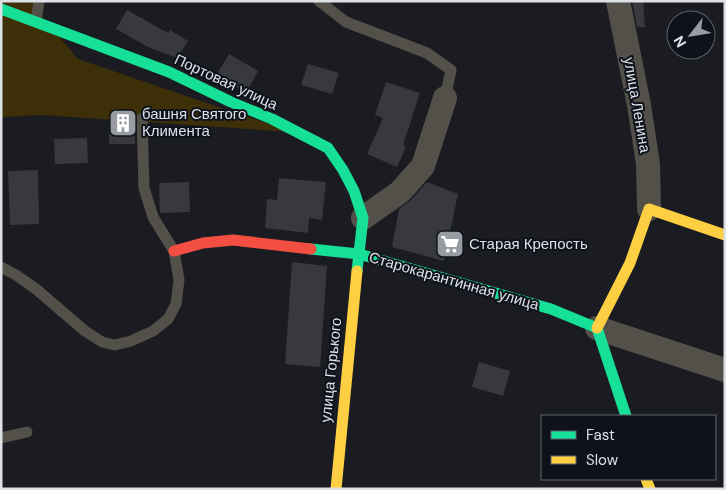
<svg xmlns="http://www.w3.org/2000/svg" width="726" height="490" viewBox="0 0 726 490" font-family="'DM Sans',sans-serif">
<rect width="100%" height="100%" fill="#1a1c21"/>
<!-- green -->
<path fill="#3d2f08" d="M 1,1 L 36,1 L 35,8 L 78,59 L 292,132 L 42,115 L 1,117 Z"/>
<!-- building -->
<path fill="#38393e" d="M 632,1 L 643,1 L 645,27 L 637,27 Z
M 127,10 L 168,33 L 170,30 L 188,41 L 177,58 L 150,48 L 116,29 Z
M 229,54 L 258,71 L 247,92 L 215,77 Z
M 308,64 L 339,73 L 332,94 L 301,85 Z
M 386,82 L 420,93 L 403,145 L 406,147 L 397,167 L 367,154 L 383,118 L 375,115 Z
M 110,114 L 135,115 L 135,144 L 109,144 Z
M 87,138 L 88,163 L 55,164 L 54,139 Z
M 38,170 L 39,224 L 10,225 L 8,171 Z
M 279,178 L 326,182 L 322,220 L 309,218 L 308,233 L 265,228 L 267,199 L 277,200 Z
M 189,182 L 190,212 L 160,213 L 159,183 Z
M 427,182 L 458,194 L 444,261 L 392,247 L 399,209 L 410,201 Z
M 292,262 L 327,266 L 320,367 L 285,364 Z
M 479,362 L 510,371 L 503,396 L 472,387 Z"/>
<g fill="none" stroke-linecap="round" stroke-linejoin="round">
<!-- lane -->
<path stroke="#525049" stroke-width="11" d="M 319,1 L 346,22 L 427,53 L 451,70 L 445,98
M 36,22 L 39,1
M 1,267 L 16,275 L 36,289 L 85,331 L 102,342 L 115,345 L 131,341 L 153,331 L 168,319 L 176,304 L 179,280 L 174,251 L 153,217 L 144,188 L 142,118
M 1,438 L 27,432"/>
<!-- street -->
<path stroke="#525049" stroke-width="24" d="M 618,1 L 639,105 L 648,164 L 649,209
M 363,218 L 400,192 L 423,166 L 445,98
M 597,328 L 725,370"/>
<!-- fast -->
<path stroke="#16e098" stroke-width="11" d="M 1,9 L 169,72 L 231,102 L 272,119 L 328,148 L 343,170 L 354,191 L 363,218 L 357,271
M 311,249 L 359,254 L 551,309 L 597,328
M 597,328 L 626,416"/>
<!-- slow -->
<path stroke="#ffcf43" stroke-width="11" d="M 597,328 L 630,263 L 649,209 L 725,235
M 646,479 L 650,489
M 336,489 L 357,271"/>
<!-- jam -->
<path stroke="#f24e42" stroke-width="11" d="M 174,251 L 203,243 L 233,240 L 311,249"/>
</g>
<!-- icons -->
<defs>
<symbol id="building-square" viewBox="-11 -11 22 22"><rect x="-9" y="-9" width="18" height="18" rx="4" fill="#999ba2" stroke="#0e121b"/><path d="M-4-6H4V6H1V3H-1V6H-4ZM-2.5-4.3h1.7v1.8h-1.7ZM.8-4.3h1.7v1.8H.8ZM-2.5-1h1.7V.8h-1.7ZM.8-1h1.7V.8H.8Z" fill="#fff"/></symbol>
<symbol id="supermarket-square" viewBox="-11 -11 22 22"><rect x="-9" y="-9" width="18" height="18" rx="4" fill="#999ba2" stroke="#0e121b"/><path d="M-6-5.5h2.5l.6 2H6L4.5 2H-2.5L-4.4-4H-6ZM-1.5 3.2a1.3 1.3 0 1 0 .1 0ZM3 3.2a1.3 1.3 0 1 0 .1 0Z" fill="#fff"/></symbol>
</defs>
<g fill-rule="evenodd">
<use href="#building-square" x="107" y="107" width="32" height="32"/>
<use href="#supermarket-square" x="434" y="228" width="32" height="32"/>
</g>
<g text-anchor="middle" stroke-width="4" stroke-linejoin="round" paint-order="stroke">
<!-- street labels -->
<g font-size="15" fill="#dee0e7" stroke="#0e121b">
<text transform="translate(226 82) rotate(25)" y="5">Портовая улица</text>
<text transform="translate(637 105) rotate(80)" y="5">улица Ленина</text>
<text transform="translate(454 281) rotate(16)" y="5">Старокарантинная улица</text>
<text transform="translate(331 370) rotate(-84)" y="5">улица Горького</text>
</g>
<!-- poi labels -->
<g font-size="15" fill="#dee0e7" stroke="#0e121b" text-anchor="start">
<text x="142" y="119">башня Святого<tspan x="142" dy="17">Климента</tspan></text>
<text x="469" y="249">Старая Крепость</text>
</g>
</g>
<!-- border -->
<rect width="726" height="490" fill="none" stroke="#dee0e7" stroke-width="5"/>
<!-- legend -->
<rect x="541" y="415" width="175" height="65" fill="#0e121b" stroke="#61646d"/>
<rect x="551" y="431" width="25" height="8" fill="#16e098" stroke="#61646d"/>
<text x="586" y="440" font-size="15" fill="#dee0e7">Fast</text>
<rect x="551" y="456" width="25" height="8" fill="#ffcf43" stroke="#61646d"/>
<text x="586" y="465" font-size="15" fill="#dee0e7">Slow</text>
<!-- north arrow -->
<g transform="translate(691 35) rotate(239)"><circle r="24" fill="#0e121b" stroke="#61646d"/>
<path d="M0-4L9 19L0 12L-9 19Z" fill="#999ba2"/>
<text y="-8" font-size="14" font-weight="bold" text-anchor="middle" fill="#dee0e7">N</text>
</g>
</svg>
